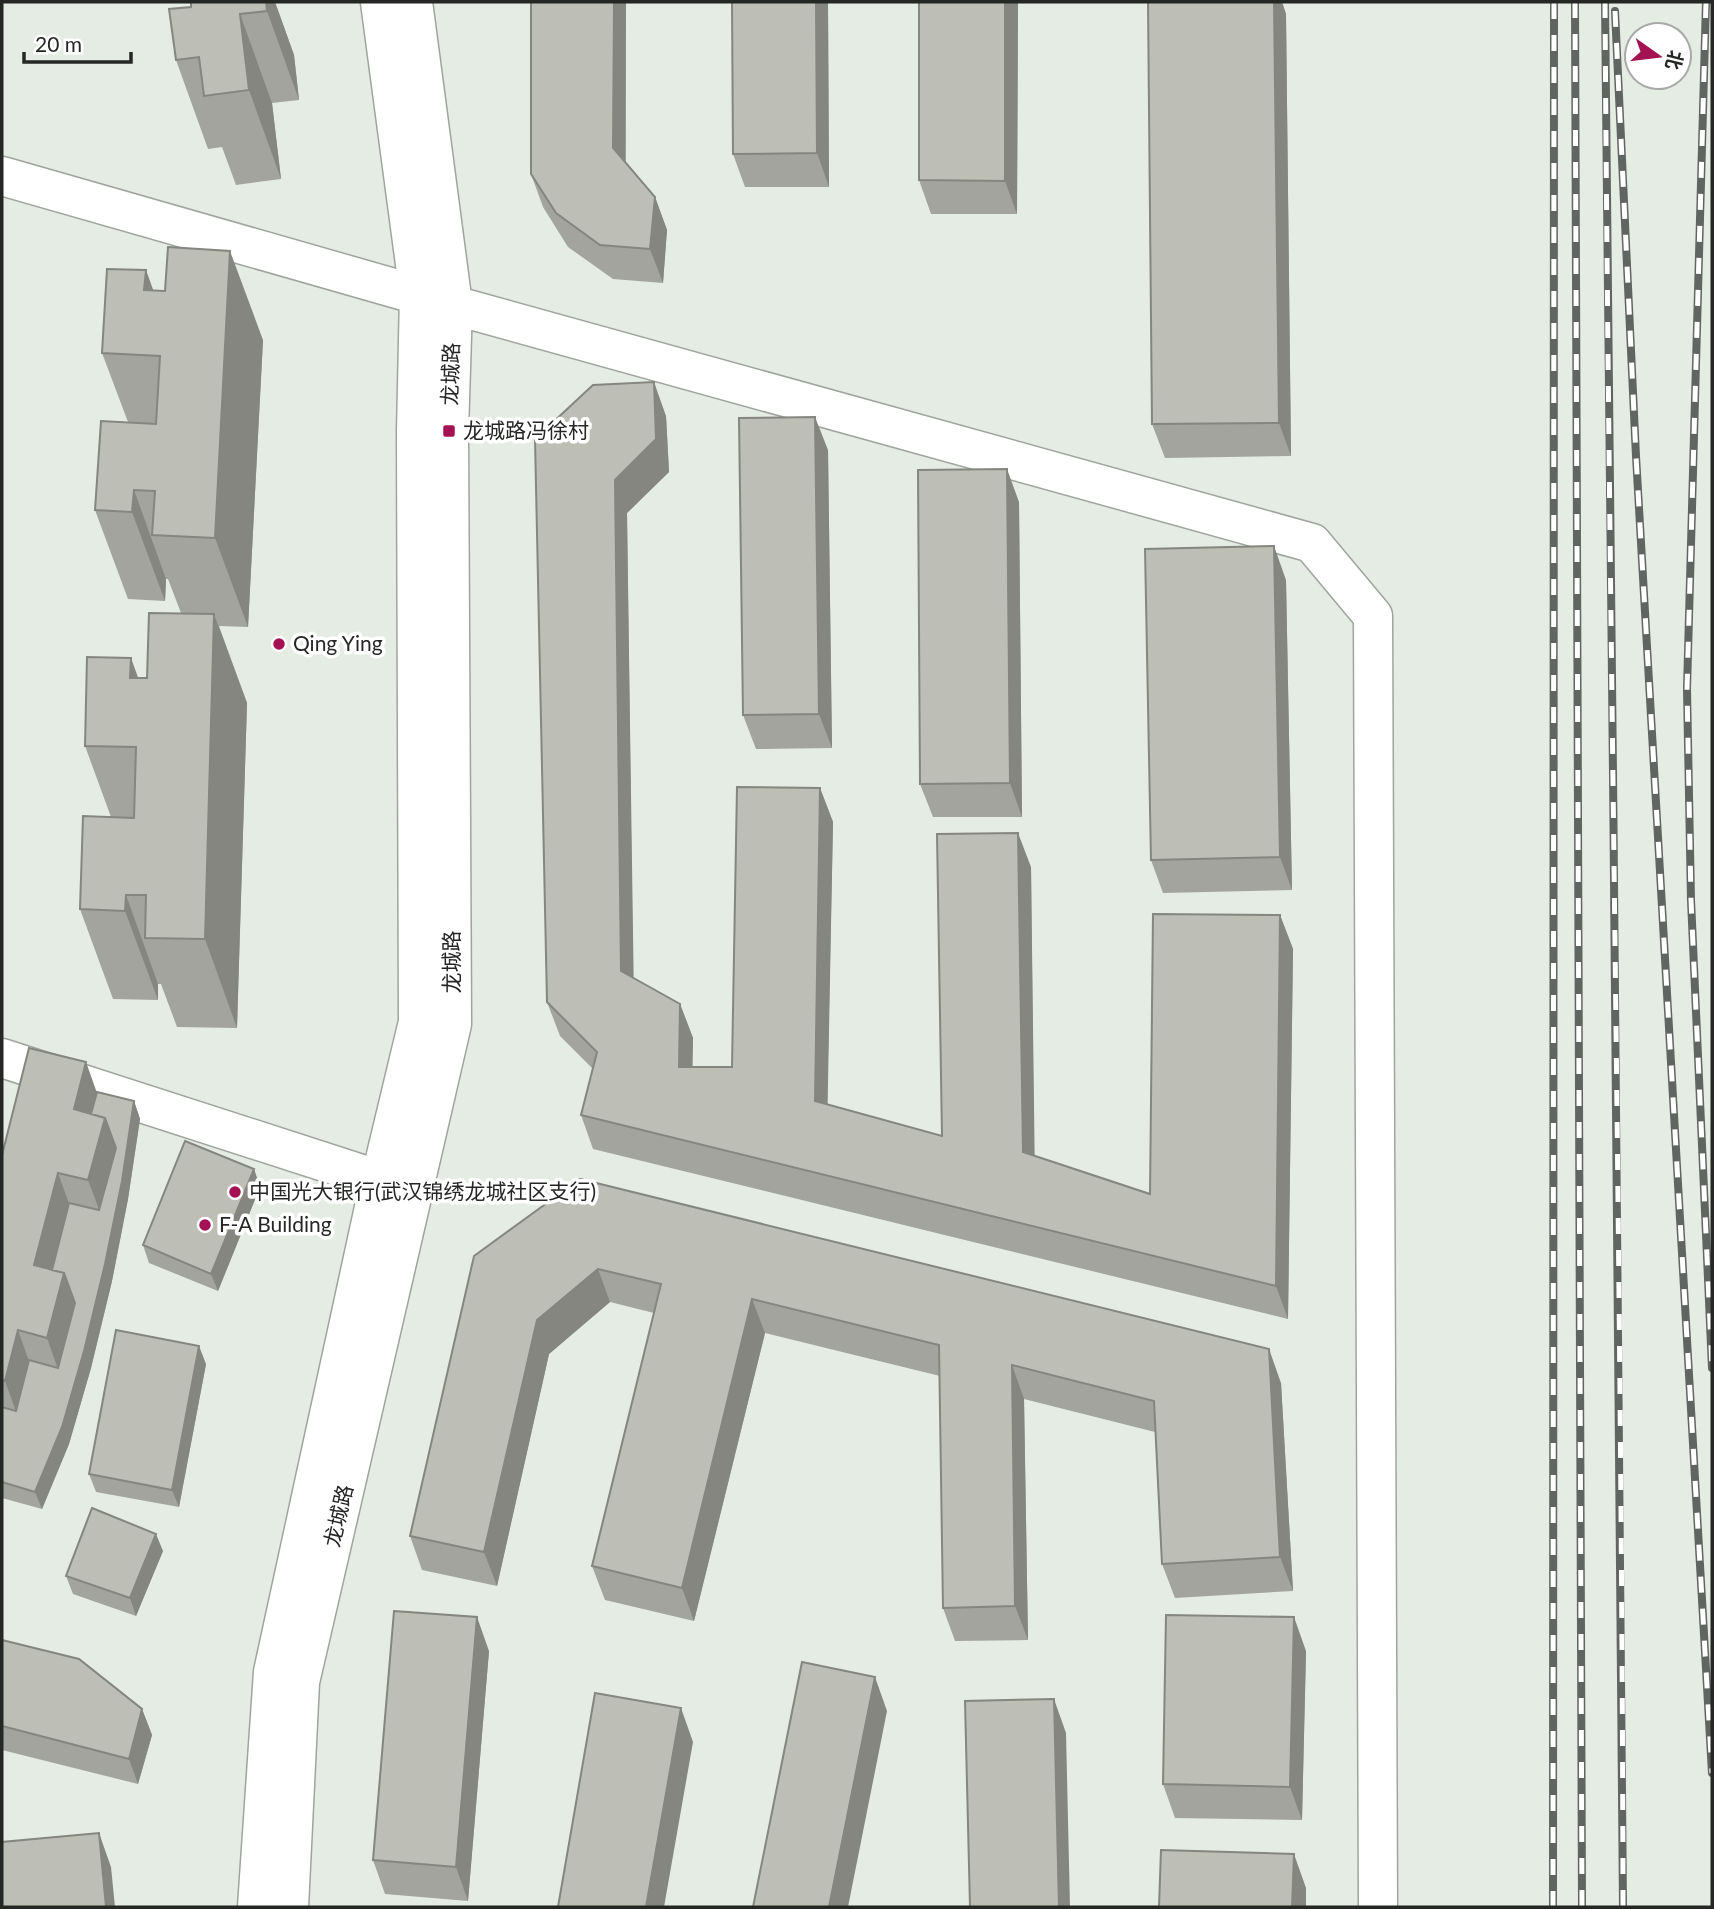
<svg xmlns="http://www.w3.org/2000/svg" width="1714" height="1909" viewBox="0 0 1714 1909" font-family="Lato,'Noto Sans SC',sans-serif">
<rect width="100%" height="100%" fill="#e5ece4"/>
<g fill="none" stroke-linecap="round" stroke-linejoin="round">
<defs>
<path id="minor" d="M 2,176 L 453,305 L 1312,543 L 1373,616 L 1378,1907
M 2,1058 L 380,1180
M 257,1907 L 273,1672 L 380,1180 L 418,1022 L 416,432 L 419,294 L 380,2
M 289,1907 L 300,1682 L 452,1024 L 449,431 L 453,305 L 413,2"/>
</defs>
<!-- minor casing -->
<use href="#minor" stroke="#9fa59e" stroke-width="41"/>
<!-- minor -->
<use href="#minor" stroke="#fff" stroke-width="38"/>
<defs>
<path id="rail" d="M 1575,2 L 1582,1907
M 1605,2 C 1609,637 1622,1272 1623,1907
M 1706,2 L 1687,689 L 1691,900 L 1712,1368
M 1615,11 L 1636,456 L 1712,1773
M 1553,1907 L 1554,2"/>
</defs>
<!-- rail casing -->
<use href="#rail" stroke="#616561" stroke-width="8"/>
<!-- rail -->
<use href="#rail" stroke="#fff" stroke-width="5" stroke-dasharray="16" stroke-linecap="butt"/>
</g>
<!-- wall -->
<path fill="#a3a49d" d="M 191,2 L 275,2 L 294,55 L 299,100 L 272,103 L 281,179 L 236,185 L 222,147 L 208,149 L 176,60 L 191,7 Z
M 531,2 L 626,2 L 626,162 L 655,197 L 667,230 L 663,283 L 613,279 L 568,247 L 543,207 L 531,174 Z
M 828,2 L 829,187 L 745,187 L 733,154 Z
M 919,2 L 1018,2 L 1017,214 L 931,214 L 919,180 Z
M 1148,2 L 1282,2 L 1286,14 L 1291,456 L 1165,458 L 1152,424 Z
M 153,290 L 263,340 L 248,627 L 219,626 L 247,703 L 237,1028 L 177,1027 L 161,984 L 158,984 L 158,1000 L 113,999 L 80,909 L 111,817 L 85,746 L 138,678 L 147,678 L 181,613 L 168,579 L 166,579 L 165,601 L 128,599 L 95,510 L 128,422 L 102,353 Z
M 666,416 L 669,472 L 627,513 L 633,978 L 680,1004 L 693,1038 L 692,1067 L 732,1067 L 820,788 L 833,822 L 827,1104 L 942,1136 L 1031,867 L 1034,1156 L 1150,1194 L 1280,915 L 1293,949 L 1288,1319 L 593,1149 L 581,1115 L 593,1069 L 560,1036 L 547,1002 L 535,439 Z
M 828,450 L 832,748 L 756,749 L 743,715 Z
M 1019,502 L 1022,817 L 933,817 L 920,784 Z
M 1286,580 L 1292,890 L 1163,893 L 1151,860 Z
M 97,1092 L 134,1101 L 140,1119 L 128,1199 L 112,1281 L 91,1368 L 69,1444 L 42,1509 L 2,1498 L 2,1155 Z
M 254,1169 L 260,1187 L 218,1291 L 149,1263 L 143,1245 Z
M 580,1179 L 1281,1383 L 1293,1591 L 1175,1598 L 1162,1564 L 1155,1432 L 1024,1399 L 1028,1640 L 955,1641 L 943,1608 L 940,1376 L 765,1333 L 694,1621 L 605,1600 L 592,1566 L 654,1313 L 610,1302 L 549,1354 L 497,1586 L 422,1570 L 410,1536 Z
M 206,1364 L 179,1507 L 96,1492 L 89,1474 Z
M 163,1551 L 136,1616 L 73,1594 L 66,1576 Z
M 2,1640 L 142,1709 L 152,1735 L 138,1784 L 2,1750 Z
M 489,1651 L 468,1901 L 385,1894 L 373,1860 Z
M 1306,1651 L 1302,1820 L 1175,1818 L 1163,1784 Z"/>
<!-- shaded-wall -->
<path fill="#84867f" d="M 266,2 L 275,2 L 294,55 L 299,100 L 267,11 Z
M 614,2 L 626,2 L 625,182 L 613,148 Z
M 816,2 L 828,2 L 829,187 L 817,153 Z
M 1005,2 L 1018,2 L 1017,214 L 1005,181 Z
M 1274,2 L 1282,2 L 1286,14 L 1291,456 L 1279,423 Z
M 240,14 L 272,103 L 281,179 L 249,90 Z
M 655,197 L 667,230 L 663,283 L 650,249 Z
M 230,251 L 263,340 L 248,627 L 215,538 Z
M 146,270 L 178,359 L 144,290 Z
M 654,382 L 666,416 L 669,472 L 627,513 L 634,1004 L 621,971 L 615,480 Z
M 815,417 L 828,450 L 832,748 L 819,714 Z
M 1007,469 L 1019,502 L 1022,817 L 1010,783 Z
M 134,490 L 166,579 L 165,601 L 132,512 Z
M 1274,546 L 1286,580 L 1292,890 L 1280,857 Z
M 214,614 L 247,703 L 237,1028 L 205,939 Z
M 131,658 L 163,747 L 130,678 Z
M 820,788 L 833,822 L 827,1135 L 815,1101 Z
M 1018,833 L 1031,867 L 1035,1185 L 1023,1152 Z
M 126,895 L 158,984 L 158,1000 L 125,911 Z
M 1280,915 L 1293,949 L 1288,1319 L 1276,1286 Z
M 680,1004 L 693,1038 L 692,1100 L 679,1067 Z
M 86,1062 L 103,1110 L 95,1142 L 74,1109 Z
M 134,1101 L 140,1119 L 128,1199 L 112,1281 L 91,1368 L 69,1444 L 42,1509 L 35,1492 Z
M 105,1118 L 122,1165 L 106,1228 L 88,1180 Z
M 254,1169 L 260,1187 L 218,1291 L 211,1274 Z
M 58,1173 L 75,1220 L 56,1298 L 34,1265 Z
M 598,1269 L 610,1302 L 549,1354 L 497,1586 L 484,1552 L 537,1320 Z
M 64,1273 L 81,1321 L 64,1386 L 47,1338 Z
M 752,1299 L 765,1333 L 694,1621 L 682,1588 Z
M 18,1330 L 35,1378 L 22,1428 L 5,1381 Z
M 199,1346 L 206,1364 L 179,1507 L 172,1490 Z
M 1269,1349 L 1281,1383 L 1293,1591 L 1280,1557 Z
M 1012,1365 L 1024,1399 L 1028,1640 L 1015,1606 Z
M 156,1534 L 163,1551 L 136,1616 L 130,1598 Z
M 477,1617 L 489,1651 L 468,1901 L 456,1867 Z
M 1294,1617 L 1306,1651 L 1302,1820 L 1290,1787 Z
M 875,1677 L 887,1711 L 848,1907 L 829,1907 Z
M 1054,1699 L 1066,1733 L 1070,1907 L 1059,1907 Z
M 681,1708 L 693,1742 L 664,1907 L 646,1907 Z
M 142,1709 L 152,1735 L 138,1784 L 129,1759 Z
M 99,1833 L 111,1867 L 115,1907 L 106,1907 Z
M 1294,1854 L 1306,1888 L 1306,1907 L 1292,1907 Z"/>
<!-- building -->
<path fill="#bdbfb6" stroke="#84867f" stroke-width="2" d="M 191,2 L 266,2 L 267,11 L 240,14 L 249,90 L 204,96 L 199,57 L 176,60 L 169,9 L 191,7 Z
M 531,2 L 614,2 L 613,148 L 655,197 L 650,249 L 600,245 L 556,213 L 531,174 Z
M 732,2 L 816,2 L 817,153 L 733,154 Z
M 919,2 L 1005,2 L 1005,181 L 919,180 Z
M 1148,2 L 1274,2 L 1279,423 L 1152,424 Z
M 168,247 L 230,251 L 215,538 L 152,535 L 155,491 L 134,490 L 132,512 L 95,510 L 101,421 L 156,424 L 160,356 L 102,353 L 107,269 L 146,270 L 144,290 L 165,291 Z
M 654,382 L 656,439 L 615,480 L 621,971 L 680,1004 L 679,1067 L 732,1067 L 737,787 L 820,788 L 815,1101 L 942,1136 L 937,834 L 1018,833 L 1023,1152 L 1150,1194 L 1153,914 L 1280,915 L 1276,1286 L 581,1115 L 597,1052 L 547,1002 L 535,439 L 593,385 Z
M 815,417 L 819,714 L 743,715 L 739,418 Z
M 1007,469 L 1010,783 L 920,784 L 918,470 Z
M 1274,546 L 1280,857 L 1151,860 L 1145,549 Z
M 149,613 L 214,614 L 205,939 L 145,938 L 146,895 L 126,895 L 125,911 L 80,909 L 83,816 L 134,818 L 136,747 L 85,746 L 87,657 L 131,658 L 130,678 L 147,678 Z
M 29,1048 L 86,1062 L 74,1109 L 105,1118 L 88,1180 L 58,1173 L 34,1265 L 64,1273 L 47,1338 L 18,1330 L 5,1381 L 2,1380 L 2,1155 Z
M 97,1092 L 134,1101 L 122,1181 L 105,1264 L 84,1351 L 62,1427 L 35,1492 L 2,1482 L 2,1407 L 16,1411 L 29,1360 L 58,1368 L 75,1303 L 64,1273 L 52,1270 L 69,1203 L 99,1210 L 116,1148 L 105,1118 L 91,1114 Z
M 185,1141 L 254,1169 L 211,1274 L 143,1245 Z
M 580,1179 L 1269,1349 L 1280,1557 L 1162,1564 L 1154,1401 L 1012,1365 L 1015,1606 L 943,1608 L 939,1345 L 752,1299 L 682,1588 L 592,1566 L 661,1284 L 598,1269 L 537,1320 L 484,1552 L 410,1536 L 474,1256 Z
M 116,1330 L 199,1346 L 172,1490 L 89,1474 Z
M 92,1508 L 156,1534 L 130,1598 L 66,1576 Z
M 394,1611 L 477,1617 L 456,1867 L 373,1860 Z
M 1166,1615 L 1294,1617 L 1290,1787 L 1163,1784 Z
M 2,1640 L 79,1659 L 142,1709 L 129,1759 L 2,1726 Z
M 802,1662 L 875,1677 L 829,1907 L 753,1907 Z
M 595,1693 L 681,1708 L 646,1907 L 558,1907 Z
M 1054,1699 L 1059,1907 L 970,1907 L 965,1701 Z
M 99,1833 L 106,1907 L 2,1907 L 2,1842 Z
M 1161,1850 L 1294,1854 L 1292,1907 L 1159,1907 Z"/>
<!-- markers -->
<g fill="#a41253" stroke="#fff" stroke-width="2.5">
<rect x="442" y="424" width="14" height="14" rx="3.5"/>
<circle cx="279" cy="644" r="7"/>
<circle cx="235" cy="1192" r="7"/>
<circle cx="205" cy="1225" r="7"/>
</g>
<g text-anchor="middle" stroke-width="7" stroke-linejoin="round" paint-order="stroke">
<!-- street labels -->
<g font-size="21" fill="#252725" stroke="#fff">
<text transform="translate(451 374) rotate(-88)" y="7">龙城路</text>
<text transform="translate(452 962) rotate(-90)" y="7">龙城路</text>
<text transform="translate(339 1516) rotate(-77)" y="7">龙城路</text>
</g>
<!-- poi labels -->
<g font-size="21" fill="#252725" stroke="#fff" text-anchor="start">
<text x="463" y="438">龙城路冯徐村</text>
<text x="293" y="651">Qing Ying</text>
<text x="249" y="1199">中国光大银行(武汉锦绣龙城社区支行)</text>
<text x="219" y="1232">F-A Building</text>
</g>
</g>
<!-- border -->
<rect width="1714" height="1909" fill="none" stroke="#252725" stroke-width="7"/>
<!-- north arrow -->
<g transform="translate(1658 56) rotate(104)"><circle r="33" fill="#ffffff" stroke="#a8a9a8" stroke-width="2"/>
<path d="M0-5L12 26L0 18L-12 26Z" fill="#a41253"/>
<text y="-10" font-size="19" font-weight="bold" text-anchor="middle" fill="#252725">北</text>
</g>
<!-- scale -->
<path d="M24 52v10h107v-10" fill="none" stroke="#252725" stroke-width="3.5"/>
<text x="35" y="52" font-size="21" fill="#252725" stroke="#ffffff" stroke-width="5" paint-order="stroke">20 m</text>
</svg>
